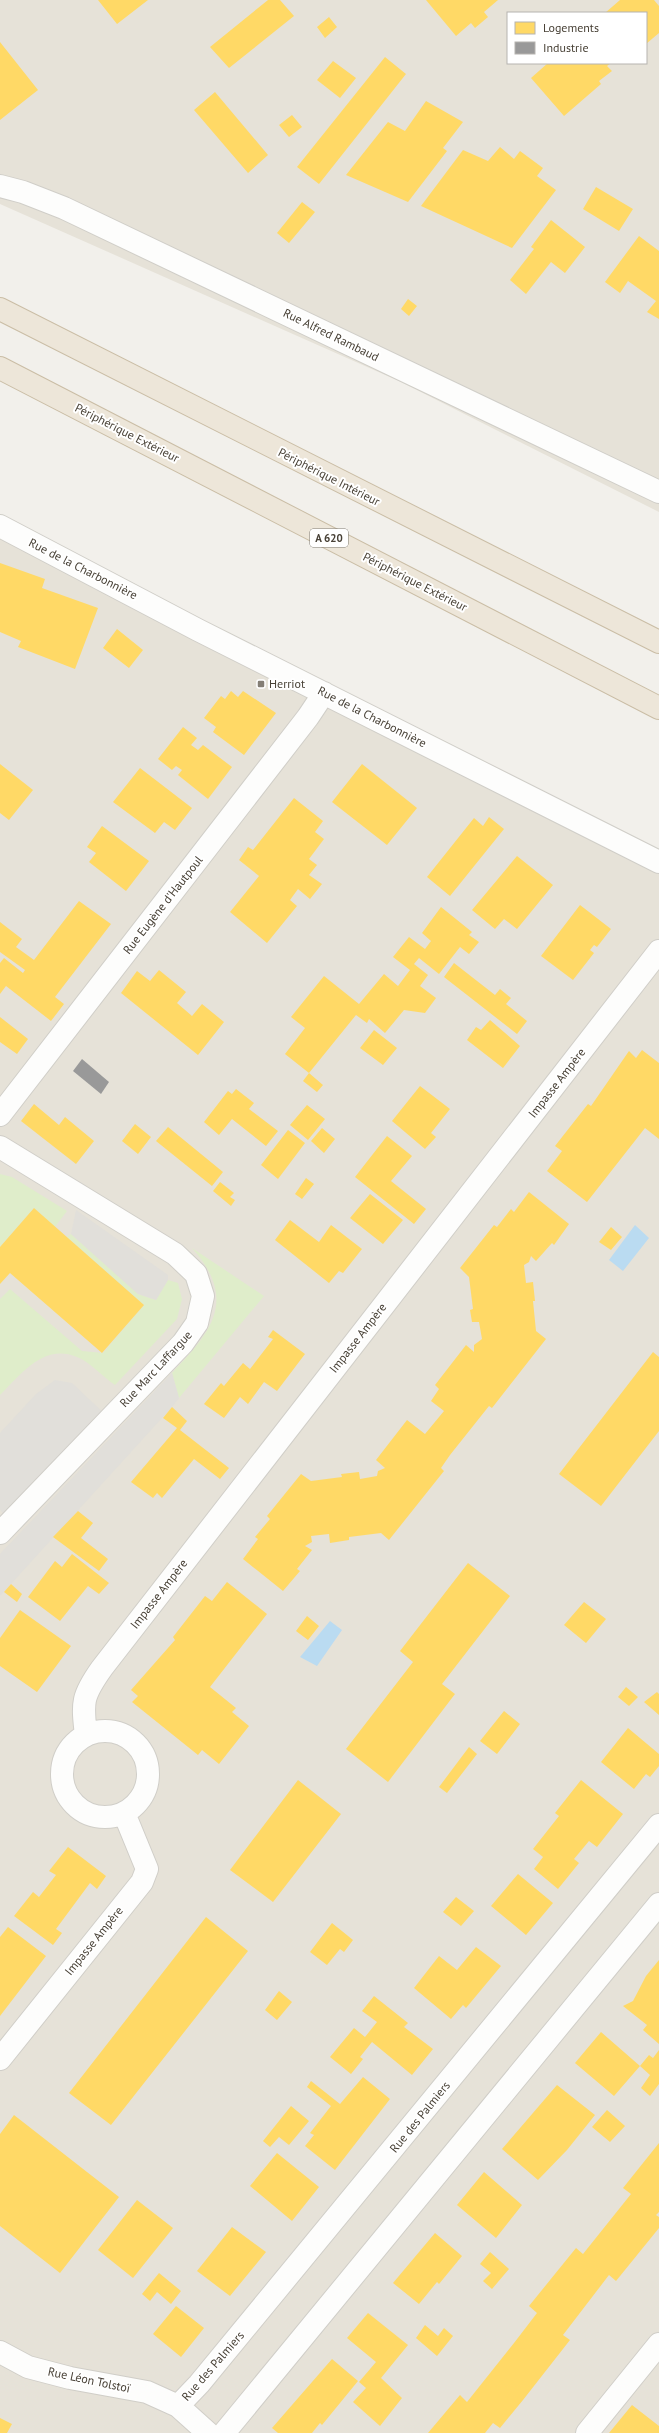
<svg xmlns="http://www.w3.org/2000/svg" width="659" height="2433" viewBox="0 0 659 2433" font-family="'PT Sans',sans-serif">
<rect width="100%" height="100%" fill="#f2f0eb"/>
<!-- residential -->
<path fill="#e6e2d8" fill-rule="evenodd" d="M 0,0 L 659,0 L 659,512 L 401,382 L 0,204 ZM 508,13 L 646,13 L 646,63 L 508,63 Z
M 0,539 L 659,853 L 659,2433 L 0,2433 Z"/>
<!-- green -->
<path fill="#dfedca" d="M 0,1174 L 12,1177 L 67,1211 L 55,1227 L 34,1208 L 0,1247 Z
M 71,1234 L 138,1294 L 156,1300 L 168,1280 L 178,1283 L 182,1299 L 177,1319 L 115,1385 C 103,1377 90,1362 77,1357 C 44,1343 21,1374 0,1395 L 0,1299 L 10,1289 L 82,1351 L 103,1353 L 144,1305 L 67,1237 Z
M 192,1248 L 264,1296 L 179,1398 L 172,1373 C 212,1331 238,1300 192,1248 Z"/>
<!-- parking -->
<path fill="#e1dfda" d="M 76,1210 L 168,1275 L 168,1280 L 156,1300 L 138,1294 L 71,1234 Z
M 172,1373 L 179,1398 L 172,1407 L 0,1596 L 0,1554 Z
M 55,1380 L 72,1383 L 110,1419 L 11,1521 L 0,1510 L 0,1433 L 36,1394 Z"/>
<!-- water -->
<path fill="#badbf1" d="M 635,1225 L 649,1238 L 623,1271 L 609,1260 Z
M 330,1621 L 342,1630 L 317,1666 L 300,1657 Z"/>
<!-- homes -->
<path fill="#ffd966" d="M 98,0 L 148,0 L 117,24 Z
M 268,0 L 280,0 L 294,16 L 229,68 L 210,47 Z
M 426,0 L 498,0 L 484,12 L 488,17 L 475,28 L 471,23 L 456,36 Z
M 620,0 L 654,0 L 659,6 L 659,33 L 646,44 L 646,13 L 605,13 Z
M 329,17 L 337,27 L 325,38 L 317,27 Z
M 0,42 L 38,90 L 0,120 Z
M 385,57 L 406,74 L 319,184 L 297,167 Z
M 333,61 L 356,78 L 340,98 L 317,80 Z
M 548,63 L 611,63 L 607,66 L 612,71 L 599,81 L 601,84 L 564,116 L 531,78 Z
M 215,92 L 268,155 L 248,173 L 194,110 Z
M 426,101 L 463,122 L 443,148 L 447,151 L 408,202 L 346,175 L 388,122 L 405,131 Z
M 292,115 L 302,127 L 289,137 L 279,125 Z
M 500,147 L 514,159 L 520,151 L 543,168 L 537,176 L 556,190 L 512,248 L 421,206 L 463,150 L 488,161 Z
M 596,187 L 633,209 L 619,231 L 583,209 Z
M 302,202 L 315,212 L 289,243 L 277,233 Z
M 551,220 L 585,247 L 565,273 L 551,262 L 526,294 L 510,280 L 534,249 L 531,247 Z
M 639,236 L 659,251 L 659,319 L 647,312 L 656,301 L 628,281 L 620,293 L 605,282 Z
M 408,299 L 417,306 L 409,316 L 401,309 Z
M 0,563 L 45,579 L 42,588 L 98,608 L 75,669 L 18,647 L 21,641 L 0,632 Z
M 117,629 L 143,650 L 129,668 L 103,648 Z
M 231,691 L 238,697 L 243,691 L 276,713 L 244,755 L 213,732 L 216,727 L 204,718 L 221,696 L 225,699 Z
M 183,727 L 197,738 L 191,745 L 198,750 L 203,745 L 232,767 L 208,799 L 178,775 L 182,770 L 176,766 L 172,770 L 158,759 Z
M 0,764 L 33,790 L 9,820 L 0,813 Z
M 362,764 L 417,808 L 387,845 L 332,802 Z
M 140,768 L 192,808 L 175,830 L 164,822 L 155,833 L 113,802 Z
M 294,798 L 323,821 L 315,832 L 324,839 L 309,859 L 317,865 L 309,875 L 322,884 L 310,899 L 298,889 L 290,900 L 297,906 L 267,943 L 230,912 L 259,876 L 239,860 L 248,847 L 253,850 Z
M 489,817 L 504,829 L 450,896 L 427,877 L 474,818 L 483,826 Z
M 102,826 L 149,861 L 126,891 L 89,862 L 96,853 L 87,847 Z
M 517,856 L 553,885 L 517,929 L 504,919 L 495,929 L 472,910 Z
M 79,901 L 111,924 L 55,997 L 64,1004 L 51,1021 L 6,986 L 0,994 L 0,963 L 4,958 L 23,973 L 25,970 L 0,952 L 0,922 L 22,939 L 16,947 L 34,960 Z
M 580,905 L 611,929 L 597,947 L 594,945 L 590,950 L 594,953 L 573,980 L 541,956 Z
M 441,907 L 472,932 L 469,935 L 479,942 L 469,954 L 460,947 L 439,974 L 419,958 L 414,964 L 428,975 L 420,986 L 436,998 L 425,1013 L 404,1010 L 385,1033 L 369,1019 L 367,1023 L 356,1015 L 309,1073 L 285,1054 L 305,1028 L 291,1017 L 324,976 L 359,1004 L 384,974 L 398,986 L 410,970 L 393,957 L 409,937 L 425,949 L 431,941 L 422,933 Z
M 454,963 L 495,995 L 500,989 L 511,998 L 506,1004 L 527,1021 L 517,1034 L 444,977 Z
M 159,970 L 186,992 L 177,1003 L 192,1016 L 202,1004 L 224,1022 L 198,1055 L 121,993 L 137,971 L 150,981 Z
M 0,1017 L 28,1039 L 17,1054 L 0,1042 Z
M 490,1020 L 520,1046 L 503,1068 L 467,1040 L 476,1027 L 481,1030 Z
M 374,1030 L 397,1048 L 383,1065 L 360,1048 Z
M 642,1050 L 659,1063 L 659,1139 L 645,1128 L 587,1202 L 547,1171 L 562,1151 L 555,1146 L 588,1104 L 591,1106 L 629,1051 L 636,1058 Z
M 309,1073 L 323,1085 L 317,1092 L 303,1081 Z
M 420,1086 L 450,1109 L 431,1133 L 436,1137 L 425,1149 L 392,1121 Z
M 236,1089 L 254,1103 L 249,1109 L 278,1131 L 266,1146 L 232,1119 L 219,1135 L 204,1122 L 228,1091 L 232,1094 Z
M 34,1104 L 59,1125 L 65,1117 L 94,1141 L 76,1164 L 21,1121 Z
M 307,1105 L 325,1119 L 308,1140 L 290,1125 Z
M 135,1124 L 151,1137 L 138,1154 L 122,1141 Z
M 168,1127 L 223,1172 L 212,1186 L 156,1141 Z
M 322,1128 L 335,1139 L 324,1153 L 311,1141 Z
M 288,1130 L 305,1143 L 278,1179 L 261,1165 Z
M 387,1136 L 412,1156 L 391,1181 L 426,1209 L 414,1224 L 355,1177 Z
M 306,1178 L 314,1184 L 302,1199 L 295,1194 Z
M 220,1182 L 234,1193 L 230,1197 L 235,1200 L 231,1206 L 213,1191 Z
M 529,1192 L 569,1224 L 554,1245 L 552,1243 L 536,1261 L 531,1256 L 529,1262 L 524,1265 L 526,1283 L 533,1282 L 535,1301 L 533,1301 L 536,1331 L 546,1339 L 492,1408 L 489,1406 L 450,1455 L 441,1468 L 444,1471 L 389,1540 L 381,1533 L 349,1537 L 349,1540 L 330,1543 L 329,1534 L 311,1536 L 312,1542 L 305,1546 L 312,1550 L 297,1569 L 300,1571 L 283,1591 L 243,1559 L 258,1539 L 255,1537 L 270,1519 L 267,1516 L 301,1474 L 311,1481 L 342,1477 L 341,1474 L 359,1472 L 360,1479 L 377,1476 L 378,1471 L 385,1468 L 376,1460 L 407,1420 L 425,1434 L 444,1411 L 431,1401 L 439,1389 L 435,1385 L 466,1345 L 474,1352 L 474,1345 L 482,1339 L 479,1322 L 472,1322 L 470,1310 L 473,1309 L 469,1277 L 460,1268 L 494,1225 L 497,1227 L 511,1209 L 514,1212 Z
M 370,1194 L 403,1220 L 383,1244 L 350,1218 Z
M 34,1208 L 144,1305 L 102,1353 L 10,1273 L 0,1284 L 0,1247 Z
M 290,1220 L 319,1242 L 331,1225 L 362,1249 L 343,1273 L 339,1271 L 329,1283 L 275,1240 Z
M 611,1227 L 622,1237 L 611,1250 L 599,1242 Z
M 273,1330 L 305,1354 L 277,1391 L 264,1382 L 248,1404 L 240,1397 L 224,1418 L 204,1404 L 221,1383 L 224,1386 L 243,1363 L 250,1369 L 273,1339 L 268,1337 Z
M 653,1352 L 659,1357 L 659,1431 L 601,1506 L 559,1474 Z
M 172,1407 L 187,1421 L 180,1430 L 229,1468 L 220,1479 L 194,1459 L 162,1498 L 157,1493 L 153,1498 L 131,1482 L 177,1428 L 163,1418 Z
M 78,1511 L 93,1523 L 81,1538 L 108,1559 L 99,1571 L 53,1537 Z
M 72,1554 L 109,1583 L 99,1594 L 88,1586 L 60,1621 L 28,1597 L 55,1561 L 62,1567 Z
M 468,1563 L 510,1596 L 442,1684 L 455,1694 L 388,1782 L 346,1749 L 413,1662 L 400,1651 Z
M 227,1582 L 267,1614 L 210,1687 L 236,1708 L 232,1712 L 249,1726 L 219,1764 L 202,1750 L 198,1755 L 132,1702 L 138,1696 L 131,1690 L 175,1640 L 173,1637 L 205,1596 L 212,1601 Z
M 11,1584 L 22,1594 L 17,1602 L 4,1592 Z
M 584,1602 L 606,1619 L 586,1643 L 564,1625 Z
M 20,1610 L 71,1646 L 37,1692 L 0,1666 L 0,1638 Z
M 307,1616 L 319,1626 L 308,1640 L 296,1631 Z
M 626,1687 L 638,1697 L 629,1706 L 618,1697 Z
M 657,1692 L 659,1694 L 659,1715 L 644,1702 Z
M 504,1711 L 520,1724 L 497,1754 L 480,1741 Z
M 628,1728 L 659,1754 L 659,1766 L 650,1777 L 646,1774 L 634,1789 L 601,1762 Z
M 469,1747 L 477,1754 L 447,1793 L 439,1787 Z
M 298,1780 L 341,1814 L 273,1902 L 230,1870 Z
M 581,1780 L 623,1814 L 597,1847 L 589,1841 L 574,1859 L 579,1863 L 558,1889 L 534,1869 L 543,1857 L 533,1849 L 559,1816 L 555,1813 Z
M 68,1847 L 106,1876 L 97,1889 L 90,1883 L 56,1929 L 62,1933 L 53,1945 L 14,1916 L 33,1892 L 39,1897 L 56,1875 L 49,1871 Z
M 518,1874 L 553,1903 L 526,1935 L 491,1906 Z
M 456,1897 L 474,1911 L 461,1926 L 443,1912 Z
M 206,1917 L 248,1951 L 111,2125 L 69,2093 Z
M 332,1923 L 353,1940 L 344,1952 L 340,1949 L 327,1965 L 310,1952 Z
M 8,1927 L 46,1956 L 0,2016 L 0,1937 Z
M 476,1947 L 501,1966 L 466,2008 L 463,2005 L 451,2019 L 414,1988 L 439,1956 L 457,1970 Z
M 659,1960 L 659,2044 L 643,2030 L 647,2025 L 623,2006 L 633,2001 L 646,1976 Z
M 279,1991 L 292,2002 L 277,2020 L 265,2010 Z
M 374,1996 L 408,2023 L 404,2027 L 433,2049 L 412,2075 L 372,2042 L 360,2057 L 363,2059 L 351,2074 L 330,2057 L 354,2028 L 365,2037 L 377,2022 L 362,2011 Z
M 601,2032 L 640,2066 L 614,2096 L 575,2063 Z
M 659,2050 L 659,2084 L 650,2096 L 641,2088 L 650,2075 L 640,2066 L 649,2055 L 653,2058 Z
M 363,2077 L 390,2099 L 335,2170 L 305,2146 L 314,2135 L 310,2133 L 331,2106 L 307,2087 L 311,2081 L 340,2104 Z
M 557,2085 L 595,2115 L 567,2150 L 538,2180 L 502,2149 Z
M 291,2106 L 309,2121 L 289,2145 L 279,2137 L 270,2147 L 263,2141 Z
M 607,2110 L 625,2126 L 610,2142 L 592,2127 Z
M 14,2115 L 119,2197 L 60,2273 L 0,2226 L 0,2134 Z
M 659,2143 L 659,2212 L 656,2215 L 659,2217 L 659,2228 L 616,2281 L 609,2275 L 563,2335 L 570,2340 L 523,2400 L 500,2428 L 493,2423 L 485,2433 L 428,2433 L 460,2395 L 467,2402 L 514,2343 L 537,2313 L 529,2306 L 576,2248 L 583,2254 L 631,2194 L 623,2188 Z
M 277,2153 L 319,2187 L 292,2221 L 250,2186 Z
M 484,2172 L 522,2205 L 496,2238 L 457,2205 Z
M 137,2200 L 173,2228 L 133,2278 L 98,2250 Z
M 232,2227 L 266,2252 L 230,2296 L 197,2271 Z
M 435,2233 L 462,2256 L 439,2284 L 437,2282 L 419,2304 L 393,2283 Z
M 490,2252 L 509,2269 L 492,2289 L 483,2281 L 491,2273 L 480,2264 Z
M 159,2273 L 181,2291 L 171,2304 L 157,2292 L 150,2301 L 142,2294 Z
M 176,2306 L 204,2328 L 181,2357 L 153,2334 Z
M 368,2313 L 408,2345 L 381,2378 L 402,2398 L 380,2426 L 353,2402 L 366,2388 L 359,2382 L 376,2362 L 347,2338 Z
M 425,2325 L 438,2336 L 444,2328 L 453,2336 L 437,2356 L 416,2338 Z
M 332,2359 L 358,2381 L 322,2425 L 320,2423 L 312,2433 L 278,2433 L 272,2428 Z
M 632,2405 L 659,2426 L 659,2433 L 609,2433 Z
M 0,2418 L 12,2424 L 7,2433 L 0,2433 Z"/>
<!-- industry -->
<path fill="#999" d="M 82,1059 L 109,1082 L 101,1094 L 73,1071 Z"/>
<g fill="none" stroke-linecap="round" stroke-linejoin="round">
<defs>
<path id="minor" d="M 0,186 L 23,192 L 64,208 L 659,492
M 0,526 L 198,630 L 659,862
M 0,1115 L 308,717 L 324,693
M 0,1147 L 175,1254 L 196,1274 L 203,1296 L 197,1323 L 183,1343 L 0,1533
M62 1774a43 43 0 1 1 86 0a43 43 0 1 1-86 0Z
M 86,1735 C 82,1702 82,1696 102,1668 L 659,951
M 0,2059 L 142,1882 L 147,1869 L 124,1813
M 0,2352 L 28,2367 L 70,2378 L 147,2392 L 178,2406 L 208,2433
M 178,2406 L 199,2384 L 659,1825
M 224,2433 L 659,1904
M 587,2433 L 659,2344"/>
<path id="highway" d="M 0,309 L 659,642
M 0,368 L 659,708"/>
</defs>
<!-- minor casing -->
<use href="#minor" stroke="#d0cec8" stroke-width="24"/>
<!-- highway casing -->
<use href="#highway" stroke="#cabda5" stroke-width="24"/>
<!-- minor -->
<use href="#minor" stroke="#fdfdfc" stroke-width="22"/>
<!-- highway -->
<use href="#highway" stroke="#ede6d9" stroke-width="22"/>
</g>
<!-- markers -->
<rect fill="#847e75" stroke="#fff" stroke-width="1.5" x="257" y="680" width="8" height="8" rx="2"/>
<g text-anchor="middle" stroke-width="4" stroke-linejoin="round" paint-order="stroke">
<!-- shield labels -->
<rect fill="#fff" stroke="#7f7a72" stroke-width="1" x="310" y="529" width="38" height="18" rx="3"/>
<g font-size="11" font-weight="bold" fill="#484136">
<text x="329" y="542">A 620</text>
</g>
<!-- street labels -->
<g font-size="12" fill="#484136" stroke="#fff">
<text transform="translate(331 335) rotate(26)" y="4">Rue Alfred Rambaud</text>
<text transform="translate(127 433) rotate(27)" y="4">Périphérique Extérieur</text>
<text transform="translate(329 477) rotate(27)" y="4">Périphérique Intérieur</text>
<text transform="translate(83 569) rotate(27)" y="4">Rue de la Charbonnière</text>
<text transform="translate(415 582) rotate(27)" y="4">Périphérique Extérieur</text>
<text transform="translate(372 717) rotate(27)" y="4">Rue de la Charbonnière</text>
<text transform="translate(163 905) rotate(-52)" y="4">Rue Eugène d'Hautpoul</text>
<text transform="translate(557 1083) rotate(-52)" y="4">Impasse Ampère</text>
<text transform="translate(358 1338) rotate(-52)" y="4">Impasse Ampère</text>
<text transform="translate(156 1369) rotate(-47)" y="4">Rue Marc Laffargue</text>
<text transform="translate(159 1594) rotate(-52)" y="4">Impasse Ampère</text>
<text transform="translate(94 1941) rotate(-51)" y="4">Impasse Ampère</text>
<text transform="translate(420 2117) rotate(-51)" y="4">Rue des Palmiers</text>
<text transform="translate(213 2366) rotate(-49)" y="4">Rue des Palmiers</text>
<text transform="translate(89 2380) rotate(12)" y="4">Rue Léon Tolstoï</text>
</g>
<!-- poi labels -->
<g font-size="12" fill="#484136" stroke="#fff" text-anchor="start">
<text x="269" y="688">Herriot</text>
</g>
</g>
<!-- legend -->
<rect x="507" y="12" width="140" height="52" fill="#ffffff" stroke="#b6b3af"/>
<rect x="515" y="22" width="20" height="12" fill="#ffd966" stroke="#b6b3af"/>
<text x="543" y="32" font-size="12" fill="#484136">Logements</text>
<rect x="515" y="42" width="20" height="12" fill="#999999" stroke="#b6b3af"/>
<text x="543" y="52" font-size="12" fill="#484136">Industrie</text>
</svg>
